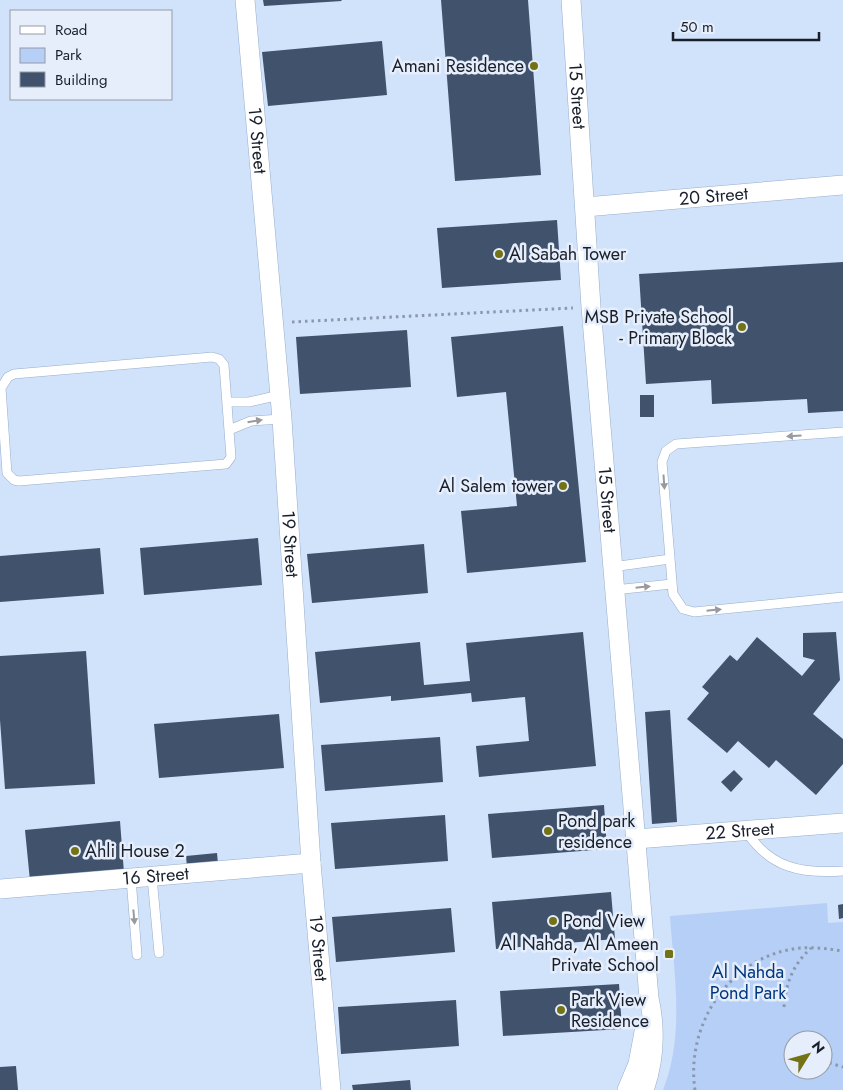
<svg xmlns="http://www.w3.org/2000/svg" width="843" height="1090" viewBox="0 0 843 1090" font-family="Jost,sans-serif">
<rect width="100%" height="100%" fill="#d1e2fb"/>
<!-- green -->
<path fill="#b6cff6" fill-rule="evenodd" d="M 827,903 L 828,923 L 843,922 L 843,1090 L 663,1090 C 685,1035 674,974 670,916 ZM 793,1040 L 823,1040 L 823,1070 L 793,1070 Z"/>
<!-- building -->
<path fill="#40526c" d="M 263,0 L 341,0 L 342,1 L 264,6 Z
M 441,0 L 528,0 L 541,175 L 455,181 Z
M 382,41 L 387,95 L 268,106 L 262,52 Z
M 557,220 L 561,280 L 442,288 L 437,228 Z
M 843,262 L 843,411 L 808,413 L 807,399 L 712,404 L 711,380 L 646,384 L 639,274 Z
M 563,326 L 586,562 L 467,573 L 461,511 L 517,506 L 506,392 L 457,397 L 451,337 Z
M 407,330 L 411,387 L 300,394 L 296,337 Z
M 640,395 L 654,395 L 654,417 L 640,417 Z
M 258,538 L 262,585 L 144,595 L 140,548 Z
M 424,544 L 428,593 L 312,603 L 307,554 Z
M 100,548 L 104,594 L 0,602 L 0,556 Z
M 583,632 L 596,766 L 479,777 L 476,746 L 529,741 L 525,697 L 472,702 L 471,693 L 391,701 L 391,696 L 320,703 L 315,652 L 420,642 L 424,685 L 470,681 L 466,643 Z
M 836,632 L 840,680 L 813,714 L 843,739 L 843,764 L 816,795 L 776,760 L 769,768 L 738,741 L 727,753 L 687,719 L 709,693 L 702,687 L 730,655 L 737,661 L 757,637 L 802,676 L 815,660 L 803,657 L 803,633 Z
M 86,651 L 95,784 L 5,789 L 0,720 L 0,656 Z
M 670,710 L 677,822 L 652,824 L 645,712 Z
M 279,714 L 284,768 L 159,778 L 154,724 Z
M 440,737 L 443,782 L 325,791 L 321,745 Z
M 734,770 L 743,779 L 731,792 L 721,782 Z
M 604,805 L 607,849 L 492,858 L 488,814 Z
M 445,815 L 448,861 L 335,869 L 331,823 Z
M 120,821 L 124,873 L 30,881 L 25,830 Z
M 217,853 L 218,864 L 187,867 L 186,856 Z
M 611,892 L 615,939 L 496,949 L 492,902 Z
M 843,904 L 843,918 L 839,919 L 838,905 Z
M 451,908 L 455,952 L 336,962 L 332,917 Z
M 619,984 L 622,1029 L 503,1036 L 500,991 Z
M 456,1000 L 459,1046 L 341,1054 L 338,1007 Z
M 16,1066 L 18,1090 L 0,1090 L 0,1067 Z
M 410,1080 L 411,1090 L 353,1090 L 352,1085 Z"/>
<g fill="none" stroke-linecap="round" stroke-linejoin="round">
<defs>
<path id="service" d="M 212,357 L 219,359 L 224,365 L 231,457 L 226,464 L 19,481 L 14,480 L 7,473 L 1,388 L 8,377 L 14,374 Z
M 227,402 L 249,402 L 280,395
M 229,430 L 251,421 L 282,419
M 843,432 L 676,444 L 666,451 L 662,462 L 673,594 L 683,609 L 694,612 L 843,597
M 612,567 L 670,559
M 614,590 L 672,584
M 746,831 C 770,868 801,874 843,871
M 152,877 L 159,953
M 131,878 L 137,955"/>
<g id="minor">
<path id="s1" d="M 245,0 L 282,419 L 311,863 L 331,1090"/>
<path id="s2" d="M 571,0 L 591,307 L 649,998 C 656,1030 655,1059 644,1090"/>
<path id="s3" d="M 585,207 L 843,185"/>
<path id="s4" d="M 636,839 L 843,823"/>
<path id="s5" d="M 0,889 L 311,863"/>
<path d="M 627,1090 L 638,1064 L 644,1032"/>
</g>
</defs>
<!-- service casing -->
<use href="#service" stroke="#99adcb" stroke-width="10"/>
<!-- minor casing -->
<use href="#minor" stroke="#99adcb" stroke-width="20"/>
<!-- path -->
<path stroke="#8b98ac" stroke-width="3" stroke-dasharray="2.5 4" stroke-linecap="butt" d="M 292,322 L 573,308
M 784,1007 C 786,982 793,965 811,948
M 823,1061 L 843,1067
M 695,1090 C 685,1024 731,954 801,948 C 815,947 829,949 843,951"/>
<!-- service -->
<use href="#service" stroke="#fff" stroke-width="9"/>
<!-- minor -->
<use href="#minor" stroke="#fff" stroke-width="19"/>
</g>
<!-- one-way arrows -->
<defs><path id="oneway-solid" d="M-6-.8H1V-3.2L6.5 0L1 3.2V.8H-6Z" transform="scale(1.25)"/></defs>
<g fill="#979aa0">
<use href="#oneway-solid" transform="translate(255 421) rotate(-9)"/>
<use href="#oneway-solid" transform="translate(794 436) rotate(176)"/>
<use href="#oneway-solid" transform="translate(664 482) rotate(86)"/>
<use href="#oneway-solid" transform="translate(643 587) rotate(-6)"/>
<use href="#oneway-solid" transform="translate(714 610) rotate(-6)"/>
<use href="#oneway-solid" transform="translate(134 917) rotate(85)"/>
</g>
<!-- markers -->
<g fill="#737215" stroke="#e6eefb" stroke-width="2">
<circle cx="534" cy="66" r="5"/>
<circle cx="499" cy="254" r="5"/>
<circle cx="742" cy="327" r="5"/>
<circle cx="563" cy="486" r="5"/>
<circle cx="548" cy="831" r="5"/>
<circle cx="75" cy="851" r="5"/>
<circle cx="553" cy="921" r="5"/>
<rect x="664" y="949" width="10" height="10" rx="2.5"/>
<circle cx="561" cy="1010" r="5"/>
</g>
<g text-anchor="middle" stroke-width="5" stroke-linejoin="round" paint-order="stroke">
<!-- poi labels -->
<g font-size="18" fill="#181f2b" stroke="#e6eefb" text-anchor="start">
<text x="524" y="72" text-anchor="end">Amani Residence</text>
<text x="509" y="260">Al Sabah Tower</text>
<text x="732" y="323" text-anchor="end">MSB Private School<tspan x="732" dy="21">- Primary Block</tspan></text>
<text x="553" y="492" text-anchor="end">Al Salem tower</text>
<text x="558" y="827">Pond park<tspan x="558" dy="21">residence</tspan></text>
<text x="85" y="857">Ahli House 2</text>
<text x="563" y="927">Pond View</text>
<text x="659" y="950" text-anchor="end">Al Nahda, Al Ameen<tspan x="659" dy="21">Private School</tspan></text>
<text x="571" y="1006">Park View<tspan x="571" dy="21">Residence</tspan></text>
</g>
<!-- street labels -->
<g font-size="18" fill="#181f2b" stroke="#e6eefb">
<text dy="6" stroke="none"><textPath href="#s2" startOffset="96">15 Street</textPath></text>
<text dy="6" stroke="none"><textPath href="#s1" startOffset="141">19 Street</textPath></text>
<text dy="6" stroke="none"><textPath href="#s3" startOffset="129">20 Street</textPath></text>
<text dy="6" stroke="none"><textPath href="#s2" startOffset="501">15 Street</textPath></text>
<text dy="6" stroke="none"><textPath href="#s1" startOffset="546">19 Street</textPath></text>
<text dy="6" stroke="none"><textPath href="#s4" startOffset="104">22 Street</textPath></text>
<text dy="6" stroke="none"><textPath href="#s5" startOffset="156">16 Street</textPath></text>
<text dy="6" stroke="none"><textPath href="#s1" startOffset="951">19 Street</textPath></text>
</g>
<!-- park labels -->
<g font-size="18" fill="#00367e" stroke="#e6eefb">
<text x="748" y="978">Al Nahda<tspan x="748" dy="21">Pond Park</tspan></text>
</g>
</g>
<!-- legend -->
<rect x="10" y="10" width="162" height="90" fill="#e6eefb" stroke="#949ba8"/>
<rect x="20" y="26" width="25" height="8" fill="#ffffff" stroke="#949ba8"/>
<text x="55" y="35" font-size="15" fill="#181f2b">Road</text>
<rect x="20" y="48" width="25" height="15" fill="#b6cff6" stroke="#949ba8"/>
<text x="55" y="60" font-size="15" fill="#181f2b">Park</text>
<rect x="20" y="72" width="25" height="15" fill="#40526c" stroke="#949ba8"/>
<text x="55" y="85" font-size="15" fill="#181f2b">Building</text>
<!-- north arrow -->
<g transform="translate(808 1055) rotate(53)"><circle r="24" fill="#e6eefb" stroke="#949ba8"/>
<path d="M0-4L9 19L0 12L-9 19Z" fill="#737215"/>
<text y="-8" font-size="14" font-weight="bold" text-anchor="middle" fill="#181f2b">N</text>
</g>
<!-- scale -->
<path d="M673 32v8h146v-8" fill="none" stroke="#181f2b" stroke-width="2.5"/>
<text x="680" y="32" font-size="15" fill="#181f2b" stroke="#e6eefb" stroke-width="4" paint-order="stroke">50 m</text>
</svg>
